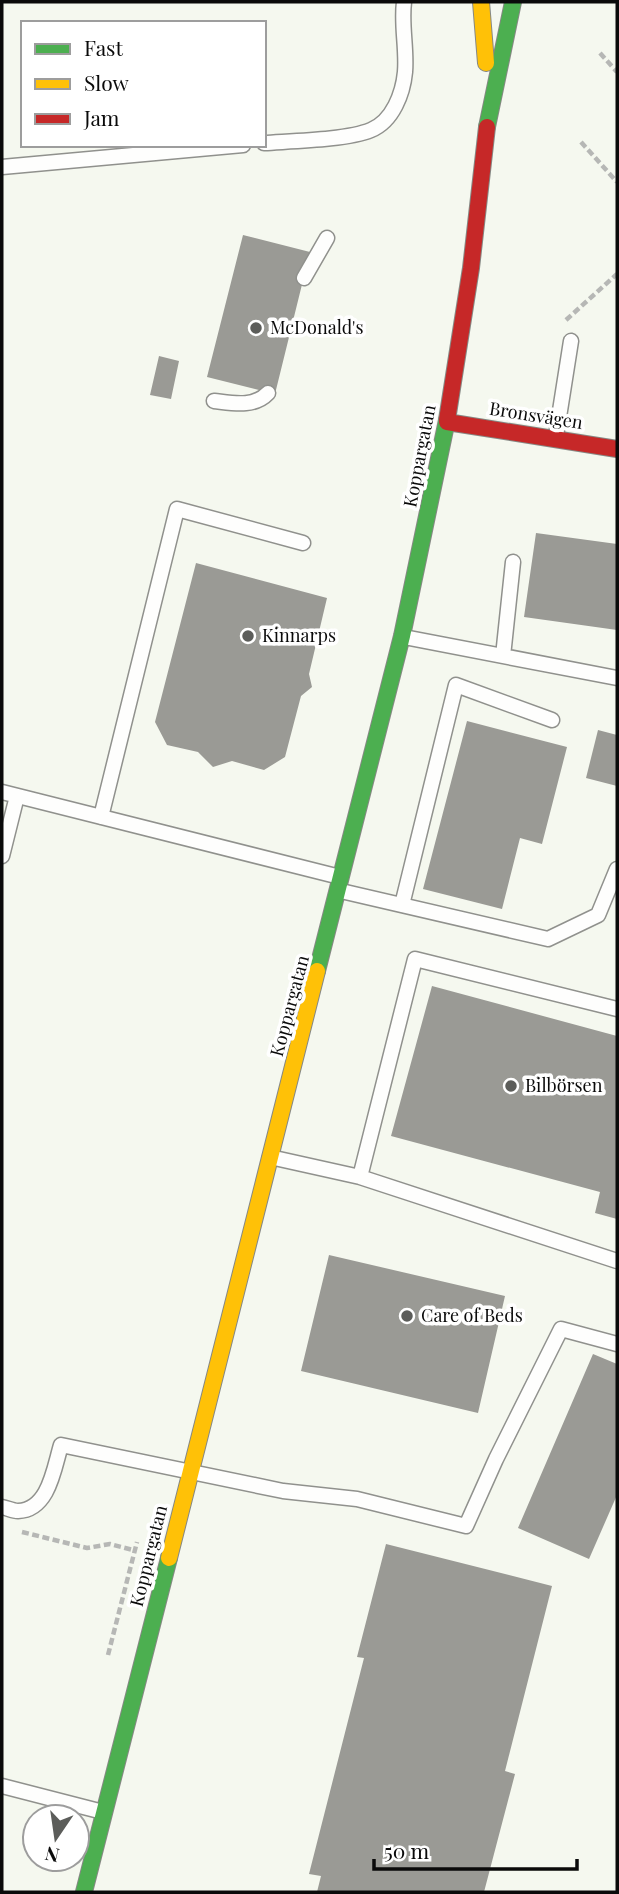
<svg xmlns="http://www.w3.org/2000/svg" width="619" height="1894" viewBox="0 0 619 1894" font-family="'Playfair Display',serif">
<rect width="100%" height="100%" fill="#f5f8ef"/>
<!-- building -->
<path fill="#9a9a95" d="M 243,235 L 310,252 L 275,394 L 207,377 Z
M 159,356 L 179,361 L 171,399 L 150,395 Z
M 536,533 L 617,544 L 617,630 L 524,617 Z
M 196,563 L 327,598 L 309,674 L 312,687 L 301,696 L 285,757 L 264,770 L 232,761 L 213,767 L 198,752 L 167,745 L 155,722 Z
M 467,721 L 567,747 L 542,844 L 520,838 L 502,909 L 423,889 Z
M 598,730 L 617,735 L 617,786 L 586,778 Z
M 432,986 L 617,1036 L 617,1219 L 595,1213 L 600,1192 L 391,1136 Z
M 329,1255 L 505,1296 L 478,1413 L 301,1371 Z
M 593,1354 L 617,1364 L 617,1495 L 589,1559 L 518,1528 Z
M 386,1544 L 552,1586 L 505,1771 L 515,1774 L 484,1892 L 317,1892 L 321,1876 L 309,1874 L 364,1658 L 357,1657 Z"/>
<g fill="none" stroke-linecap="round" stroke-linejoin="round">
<defs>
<path id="lane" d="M 264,143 C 292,141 347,140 371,130 C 393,121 403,93 405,72 C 407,49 401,25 404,2
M 2,167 L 243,145
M 304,278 L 327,238
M 214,401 C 232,403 254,408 268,393
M 556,436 L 571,341
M 404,637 L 617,678
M 503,656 L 513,562
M 2,792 L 340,877
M 101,817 L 177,509 L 303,543
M 2,856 L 17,796
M 341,891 L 548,939 L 598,915 L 617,869
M 402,905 L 456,685 L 552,720
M 270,1157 L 360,1177 L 617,1261
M 360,1177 L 415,959 L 617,1009
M 2,1507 C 7,1508 13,1511 18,1511 C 49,1510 54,1468 61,1445 L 283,1491 L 357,1499 L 466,1526 L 496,1459 L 561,1329 L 617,1344
M 2,1786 L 103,1812"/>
<path id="fast" d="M 487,127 L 513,2
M 317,971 L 402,636 L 447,420
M 84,1892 L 169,1558"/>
<path id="slow" d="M 481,2 L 486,63
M 169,1558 L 317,971"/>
<path id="jam" d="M 447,420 L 471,268 L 487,127
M 447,422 L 617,449"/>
</defs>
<!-- lane casing -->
<use href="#lane" stroke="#90918d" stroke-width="17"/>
<!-- fast casing -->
<use href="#fast" stroke="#868884" stroke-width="18"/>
<!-- slow casing -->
<use href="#slow" stroke="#868884" stroke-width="18"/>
<!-- jam casing -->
<use href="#jam" stroke="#868884" stroke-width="18"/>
<!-- path -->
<path stroke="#b6b7b5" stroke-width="4.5" stroke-dasharray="7 3.5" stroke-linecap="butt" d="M 600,53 L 617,72
M 581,142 L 617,182
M 566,320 L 617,274
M 22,1532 L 87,1548 L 110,1544 L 133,1550
M 108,1655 L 137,1542"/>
<!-- lane -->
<use href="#lane" stroke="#fefefd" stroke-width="14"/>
<!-- fast -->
<use href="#fast" stroke="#4caf50" stroke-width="16"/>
<!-- slow -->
<use href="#slow" stroke="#ffc107" stroke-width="16"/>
<!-- jam -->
<use href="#jam" stroke="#c62828" stroke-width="16"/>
</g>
<!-- markers -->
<g fill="#5c5d5a" stroke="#fff" stroke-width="2.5">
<circle cx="256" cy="328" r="7"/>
<circle cx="248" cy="636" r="7"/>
<circle cx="511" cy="1086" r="7"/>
<circle cx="407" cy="1316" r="7"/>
</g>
<g text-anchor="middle" stroke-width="7" stroke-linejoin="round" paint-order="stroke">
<!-- poi labels -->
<g font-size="18" fill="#0a0a0a" stroke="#fff" text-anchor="start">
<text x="270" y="334">McDonald's</text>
<text x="262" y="642">Kinnarps</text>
<text x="525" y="1092">Bilbörsen</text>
<text x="421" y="1322">Care of Beds</text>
</g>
<!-- street labels -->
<g font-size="18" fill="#0a0a0a" stroke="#fff">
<text transform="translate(536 416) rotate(9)" y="6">Bronsvägen</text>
<text transform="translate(420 456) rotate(-79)" y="6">Koppargatan</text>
<text transform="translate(290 1006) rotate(-75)" y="6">Koppargatan</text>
<text transform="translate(149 1556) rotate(-76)" y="6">Koppargatan</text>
</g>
</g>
<!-- border -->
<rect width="619" height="1894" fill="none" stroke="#0a0a0a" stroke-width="7"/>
<!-- legend -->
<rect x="21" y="21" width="245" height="126" fill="#ffffff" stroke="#9d9d9d" stroke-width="2"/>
<rect x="35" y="44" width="35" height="10" fill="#4caf50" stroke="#9d9d9d" stroke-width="2"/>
<text x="84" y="56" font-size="21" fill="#0a0a0a">Fast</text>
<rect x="35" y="79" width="35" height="10" fill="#ffc107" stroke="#9d9d9d" stroke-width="2"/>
<text x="84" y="91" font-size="21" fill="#0a0a0a">Slow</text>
<rect x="35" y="114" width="35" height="10" fill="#c62828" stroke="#9d9d9d" stroke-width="2"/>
<text x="84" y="126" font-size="21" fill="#0a0a0a">Jam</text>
<!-- north arrow -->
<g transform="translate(56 1838) rotate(193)"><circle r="33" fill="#ffffff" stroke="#9d9d9d" stroke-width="2"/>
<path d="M0-5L12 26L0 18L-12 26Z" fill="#5c5d5a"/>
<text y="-10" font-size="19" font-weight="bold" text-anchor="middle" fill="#0a0a0a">N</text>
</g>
<!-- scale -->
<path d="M374 1859v10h203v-10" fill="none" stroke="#0a0a0a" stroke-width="3.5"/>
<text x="384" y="1859" font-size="21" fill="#0a0a0a" stroke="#ffffff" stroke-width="5" paint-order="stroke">50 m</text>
</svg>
